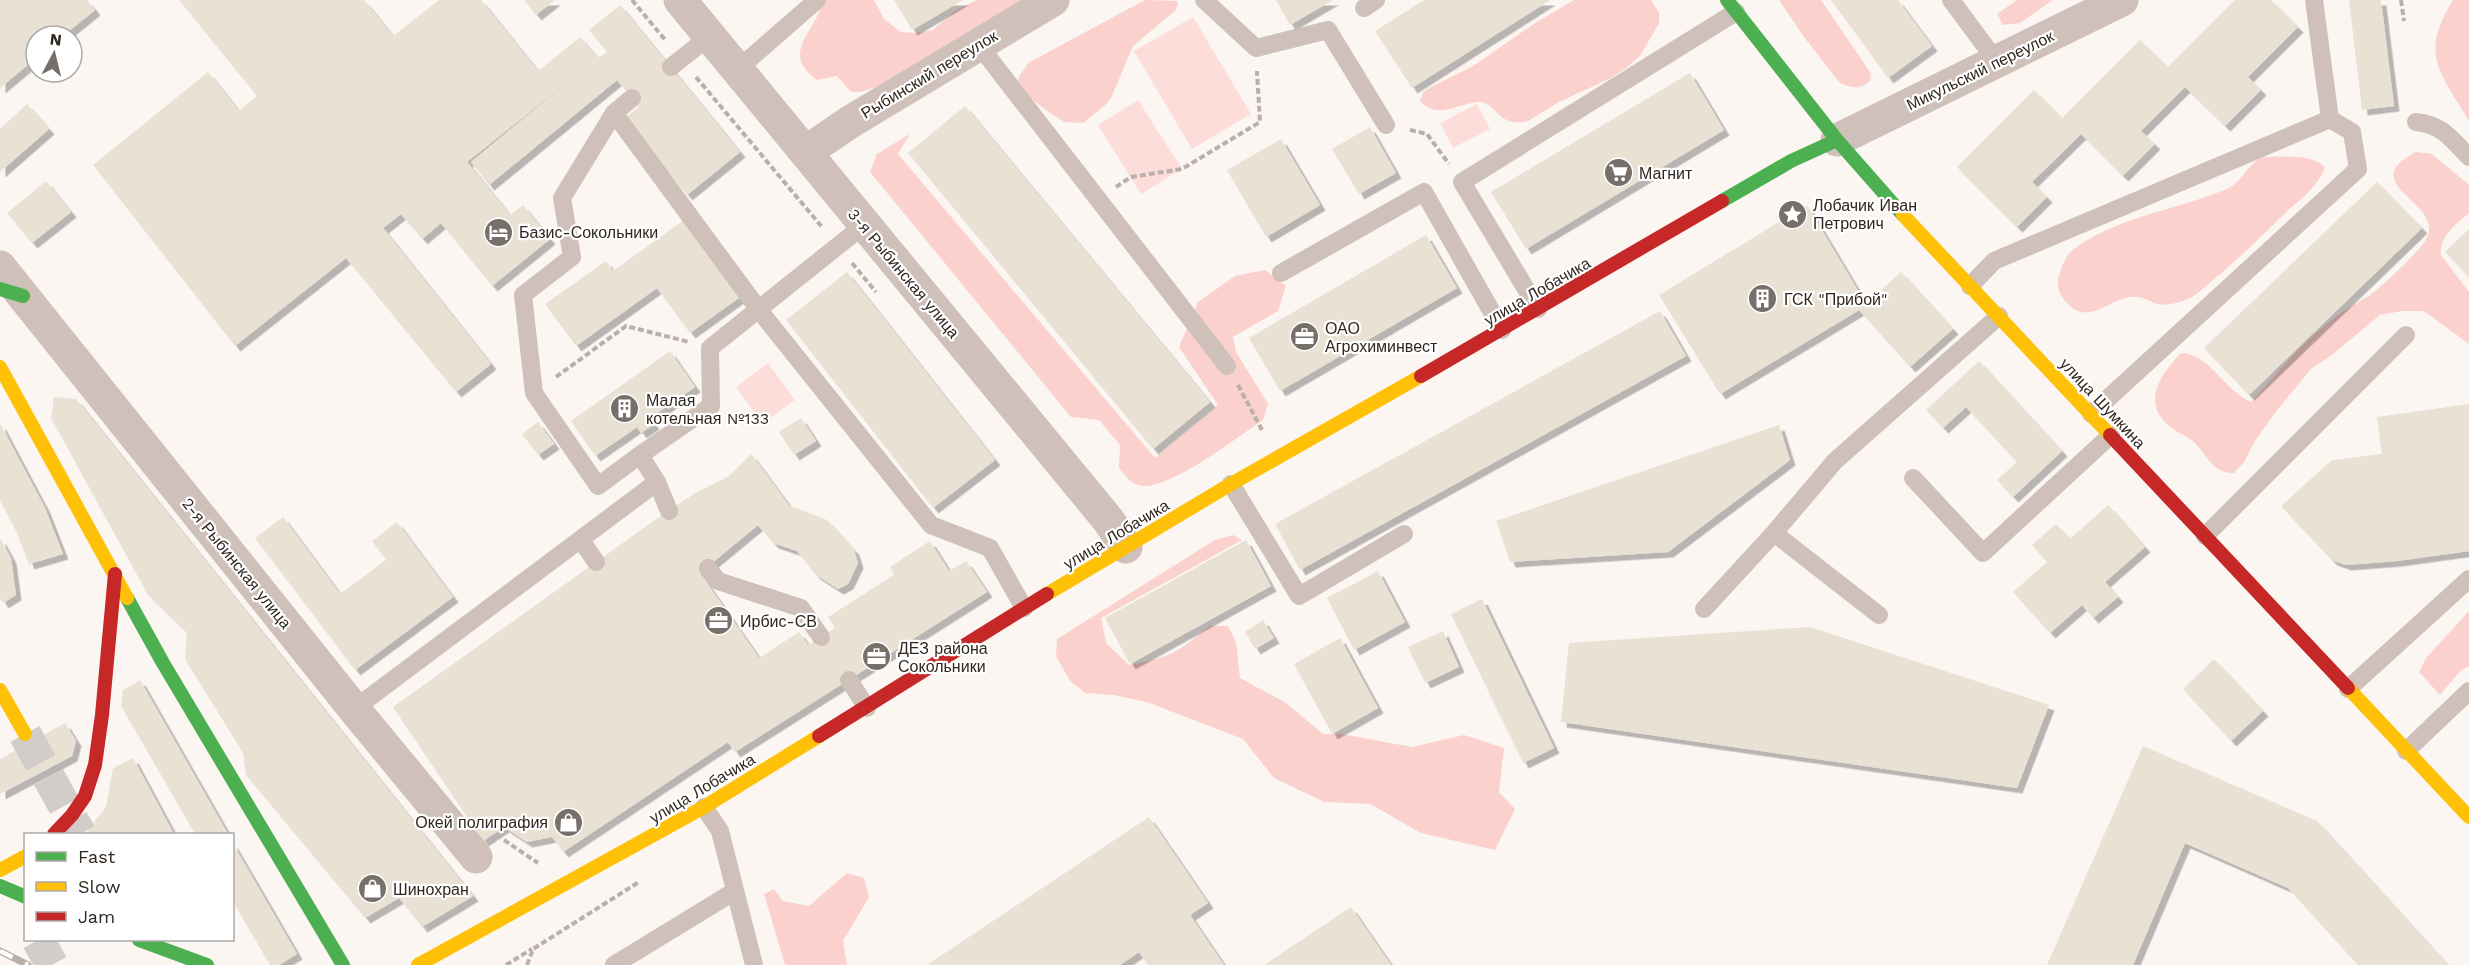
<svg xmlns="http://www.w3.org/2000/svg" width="2469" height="965" viewBox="0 0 2469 965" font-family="'Work Sans',sans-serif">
<defs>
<filter id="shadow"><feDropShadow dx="5.5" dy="5.5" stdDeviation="0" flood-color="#0004"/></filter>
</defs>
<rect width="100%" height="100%" fill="#fbf6f2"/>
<!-- green -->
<path fill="#fdddd9" d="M 1193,17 L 1251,114 L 1192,149 L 1134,51 Z
M 1138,100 L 1182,169 L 1141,194 L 1098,125 Z
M 1477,104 L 1490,129 L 1453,148 L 1440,123 Z
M 768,363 L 795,400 L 762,424 L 736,387 Z"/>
<!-- forest -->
<path fill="#fbd1cd" d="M 825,0 L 874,0 L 884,19 L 901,32 L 913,33 L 933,30 L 956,10 L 977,0 L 1036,0 L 881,85 L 861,92 L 851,92 L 837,76 L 817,80 C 790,60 800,46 814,22 C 819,14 820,7 825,0 Z
M 1145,0 L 1178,1 L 1176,10 L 1133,46 L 1111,98 L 1105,105 L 1083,123 L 1064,122 L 1049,112 L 1034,101 L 1020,88 L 1018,79 L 1028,63 Z
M 1574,0 L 1651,0 L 1659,13 L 1659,23 L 1640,56 L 1626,68 L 1611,78 L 1559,102 L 1528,121 C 1497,129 1497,101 1478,102 C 1457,104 1437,120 1420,101 L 1423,92 L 1431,87 L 1473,66 L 1535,23 Z
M 1779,0 L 1821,0 L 1870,72 L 1871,79 C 1863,90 1850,89 1839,82 L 1804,37 Z
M 2017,0 L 2053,0 L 2020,23 L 2003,25 L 1997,14 Z
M 2453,0 L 2469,0 L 2469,121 C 2440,72 2419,55 2453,0 Z
M 910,134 L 898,154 L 1155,458 L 1218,405 L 1179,347 L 1198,302 L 1235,276 L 1265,270 L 1286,286 L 1278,311 L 1233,337 L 1236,352 L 1268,404 L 1263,420 C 1236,438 1175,486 1144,486 C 1132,486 1126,476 1119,468 L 1120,445 L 1099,420 L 1071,417 L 870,172 L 877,154 Z
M 2416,152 L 2432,154 L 2469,185 L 2469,213 C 2456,224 2439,237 2441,255 L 2469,292 L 2469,344 L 2424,311 L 2402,311 L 2380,315 L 2332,355 L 2312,368 L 2277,410 L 2255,441 L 2244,462 L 2234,473 C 2214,474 2207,456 2195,443 C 2187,436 2176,432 2168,425 C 2141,401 2162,373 2181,353 C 2210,354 2225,391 2251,402 C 2269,383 2285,362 2304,344 C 2315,333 2329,322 2342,312 C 2351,306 2361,301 2370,295 C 2385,284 2411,259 2423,244 C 2455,203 2349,187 2416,152 Z
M 2263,157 C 2282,157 2311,153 2325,167 C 2318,189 2292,205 2277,221 C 2256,242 2236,261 2213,280 C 2207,285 2200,292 2192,297 C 2185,301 2166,307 2157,304 C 2148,301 2142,296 2131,297 C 2108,299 2087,328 2065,301 C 2060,294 2057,289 2058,280 C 2061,268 2064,257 2074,249 C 2119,216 2177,210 2227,189 C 2243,182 2248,162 2263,157 Z
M 1233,535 L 1242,540 L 1101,618 L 1106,643 L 1129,665 C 1170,657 1178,653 1209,626 L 1228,626 L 1236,642 L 1240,678 L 1286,703 L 1323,734 L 1341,734 L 1412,747 L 1464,735 L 1504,748 L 1499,792 L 1515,809 L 1495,850 L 1421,833 L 1370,804 L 1324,802 L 1274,778 L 1243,739 L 1147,702 L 1113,695 L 1085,693 L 1070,681 L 1056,656 L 1057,639 L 1215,540 Z
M 2469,611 L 2469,666 L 2460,671 L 2440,695 L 2419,672 L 2426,658 Z
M 847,873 L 864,878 L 869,897 L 843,941 L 847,965 L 785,965 L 764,894 L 774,889 L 783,901 L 809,906 Z"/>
<!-- building -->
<path fill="#e9e1d3" filter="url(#shadow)" d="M 0,0 L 87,0 L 95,10 L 63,36 L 36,36 L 36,58 L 0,88 Z
M 179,0 L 364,0 L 393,36 L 439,0 L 481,0 L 538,71 L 580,37 L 598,58 L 607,52 L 589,30 L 620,5 L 740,152 L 687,195 L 625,118 L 639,107 L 617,80 L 489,185 L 471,162 L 585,68 L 467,162 L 510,215 L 523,205 L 550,239 L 492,286 L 441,223 L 422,239 L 401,214 L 383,228 L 491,364 L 456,392 L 346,258 L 235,346 L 93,165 L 208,72 L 239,111 L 257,96 Z
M 524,0 L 555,0 L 536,15 Z
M 894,0 L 963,0 L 912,30 Z
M 1276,0 L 1333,0 L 1290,25 Z
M 1424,0 L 1550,0 L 1412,88 L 1375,31 Z
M 1831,0 L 1898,0 L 1932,46 L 1888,78 Z
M 2235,0 L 2271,0 L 2298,27 L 2248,77 L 2261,90 L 2225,126 L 2185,87 L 2141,131 L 2155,144 L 2123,176 L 2081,134 L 2032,182 L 2047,197 L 2017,227 L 1957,167 L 2034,90 L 2062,118 L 2140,40 L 2168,67 Z
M 2349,0 L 2381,0 L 2394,106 L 2362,110 Z
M 1690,73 L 1724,130 L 1526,249 L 1491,192 Z
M 27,104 L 49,129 L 0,172 L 0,129 Z
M 965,106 L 1210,402 L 1153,449 L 908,153 Z
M 1370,127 L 1396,173 L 1359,194 L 1332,149 Z
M 1281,139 L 1320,205 L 1266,237 L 1227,170 Z
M 46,181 L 71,212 L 32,243 L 7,213 Z
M 2377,182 L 2422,228 L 2249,395 L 2204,348 Z
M 1807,205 L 1866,304 L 1901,272 L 1953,329 L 1910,367 L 1859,310 L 1720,394 L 1659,295 Z
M 684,220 L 740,297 L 690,333 L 657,288 L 576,346 L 545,304 L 606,261 L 613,271 Z
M 2469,229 L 2469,277 L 2445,252 Z
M 1426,235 L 1457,288 L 1280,391 L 1249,338 Z
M 847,272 L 995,460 L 933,508 L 786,320 Z
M 1660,311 L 1686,356 L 1300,570 L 1275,524 Z
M 670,351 L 695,387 L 650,418 L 654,424 L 641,433 L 637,427 L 595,456 L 571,421 Z
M 1979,361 L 2062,451 L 2013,497 L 1997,480 L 2017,462 L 1966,407 L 1943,428 L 1926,410 Z
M 54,397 L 76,399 L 473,896 L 422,927 L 399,898 L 365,918 L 246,775 L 243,753 L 185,659 L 187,632 L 148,595 L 51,418 Z
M 2469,404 L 2469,551 L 2397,561 L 2346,565 L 2332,560 L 2281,506 L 2332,460 L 2382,454 L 2377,417 Z
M 801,418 L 816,441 L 794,455 L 779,432 Z
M 538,422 L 554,444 L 538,455 L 522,434 Z
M 0,423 L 45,508 L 63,554 L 29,564 L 17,533 L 0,500 Z
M 1779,425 L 1790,460 L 1668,552 L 1510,562 L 1496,521 Z
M 751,454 L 789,505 L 827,520 L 854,550 L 858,563 L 848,584 L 838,589 L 815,574 L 797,551 L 773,543 L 758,525 L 700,573 L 759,658 L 799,632 L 808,645 L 835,628 L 828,617 L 894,575 L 890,567 L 930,541 L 949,571 L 966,561 L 987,592 L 735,752 L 728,742 L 563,852 L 552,837 L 527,842 L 504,827 L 483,841 L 393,707 L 662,515 L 697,492 L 729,476 Z
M 2108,505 L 2145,547 L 2105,582 L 2118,597 L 2093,618 L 2082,605 L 2050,633 L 2013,592 L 2047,562 L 2032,545 L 2056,524 L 2070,539 Z
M 283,517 L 340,594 L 386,560 L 372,541 L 397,522 L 453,597 L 355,670 L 255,538 Z
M 0,538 L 11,558 L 16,595 L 3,603 L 0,598 Z
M 1246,540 L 1271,586 L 1130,664 L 1105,618 Z
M 1378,571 L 1405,622 L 1354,650 L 1327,598 Z
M 1482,599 L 1554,748 L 1523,763 L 1451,614 Z
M 1263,620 L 1274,638 L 1255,649 L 1245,632 Z
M 1810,627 L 2049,705 L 2017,788 L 1561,722 L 1569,643 Z
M 1443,631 L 1459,667 L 1425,683 L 1408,647 Z
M 1340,638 L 1378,708 L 1332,734 L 1294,664 Z
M 2214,659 L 2263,711 L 2231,741 L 2183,689 Z
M 140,680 L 228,834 L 195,834 L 121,706 L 123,690 Z
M 65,723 L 76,741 L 72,756 L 0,794 L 0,759 Z
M 2143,746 L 2317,821 L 2448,965 L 2358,965 L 2288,888 L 2185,843 L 2133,965 L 2047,965 Z
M 133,758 L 174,834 L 85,834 L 106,807 L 113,768 Z
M 1149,817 L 1208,903 L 1190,915 L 1224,965 L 1148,965 L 1139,952 L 1120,965 L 927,965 Z
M 232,842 L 297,954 L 279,965 L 270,965 L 232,900 Z
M 1351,907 L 1391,965 L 1264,965 Z"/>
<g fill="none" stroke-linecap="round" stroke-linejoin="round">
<!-- primary-tunnel -->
<path stroke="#d2cdc8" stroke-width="33" stroke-dasharray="33 16" stroke-linecap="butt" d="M 25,734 L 80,834
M 38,940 L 52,965"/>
<!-- path -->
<path stroke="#baafaa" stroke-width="4" stroke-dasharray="6 3" stroke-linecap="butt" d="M 632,0 L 666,41
M 2401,0 L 2404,21
M 696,77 L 822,227
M 1410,130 L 1427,134 L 1449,164
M 1116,187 L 1131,177 L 1182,169 L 1260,122 L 1257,71
M 852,263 L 876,292
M 556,377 L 626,326 L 689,342
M 1238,385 L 1262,430
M 504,840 L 538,863
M 506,965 L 532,949
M 527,965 L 533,949 L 639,882"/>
<!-- lane -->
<path stroke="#cfc0b9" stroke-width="18" d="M 1204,0 L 1256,48 L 1328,30 L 1386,125
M 1951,0 L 1997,62
M 1364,8 L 1376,0
M 978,44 L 1227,366
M 671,67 L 710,36
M 738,69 L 817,0
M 632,98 L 614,113 L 562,198 L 572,257 L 523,295 L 534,393 L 598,486 L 640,455
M 614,113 L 759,310 L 931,525 L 990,548 L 1024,608
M 2416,122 C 2443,125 2451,139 2469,157
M 1281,273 L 1424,192 L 1502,330
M 1970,286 L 1994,261 L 2330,119
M 1538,309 L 1462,182 L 1736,12
M 2091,414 L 2358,169 L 2352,132 L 2330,119 L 2314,0
M 1913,478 L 1983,553 L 2111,435
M 657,482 L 669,511
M 1231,484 L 1299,596 L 1404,534
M 1774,533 L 1879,615
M 2205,536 L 2406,335
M 581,540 L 596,562
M 708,568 L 718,581 L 801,608 L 821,637
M 1704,609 L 1774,533 L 1835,461 L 1999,316
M 849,680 L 867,708
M 2348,689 L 2469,579
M 354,709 L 657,482 L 640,455 L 711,406 L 710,348 L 864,225
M 2406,751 L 2469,691
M 704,807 L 720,831 L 754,965
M 614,965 L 735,891"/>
<!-- street -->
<path stroke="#cfc0b9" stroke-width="33" d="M 680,0 L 1109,521 L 1126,547
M 1837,140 L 2122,0
M 806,152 L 850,122 L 1053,0
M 0,267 L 354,709 L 476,857"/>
<!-- fast -->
<path stroke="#4caf50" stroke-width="14" d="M 1727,0 L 1837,140 L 1903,215
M 1722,201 L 1791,161 L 1837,140
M 0,289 L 23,296
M 127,598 L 163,663 L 343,965
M 0,886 L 26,897
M 139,940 L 207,965"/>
<!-- slow -->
<path stroke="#ffc107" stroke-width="14" d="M 1903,215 L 2110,435
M 0,367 L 127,598
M 1047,594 L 1231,484 L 1421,376
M 2348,688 L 2469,817
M 0,690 L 25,734
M 0,870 L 26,856
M 418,965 L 704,807 L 819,736"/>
<!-- jam -->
<path stroke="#c62828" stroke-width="14" d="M 1421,376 L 1722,201
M 2110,435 L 2348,688
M 819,736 L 1047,594
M 54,834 L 72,815 L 85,796 L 95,765 L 102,715 L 115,574"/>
<defs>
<path id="rail" d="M 0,951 L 28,965"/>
</defs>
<!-- rail casing -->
<use href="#rail" stroke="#baafab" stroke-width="7"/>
<!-- rail -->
<use href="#rail" stroke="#fff" stroke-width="4.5" stroke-dasharray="14" stroke-linecap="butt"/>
</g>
<!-- icons -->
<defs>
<symbol id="supermarket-disc" viewBox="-11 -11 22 22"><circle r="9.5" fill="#766f6a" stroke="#fff"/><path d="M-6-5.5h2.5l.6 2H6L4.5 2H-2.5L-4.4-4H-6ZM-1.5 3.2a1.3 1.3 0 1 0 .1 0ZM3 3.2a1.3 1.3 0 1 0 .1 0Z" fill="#fff"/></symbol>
<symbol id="sight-disc" viewBox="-11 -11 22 22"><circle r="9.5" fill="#766f6a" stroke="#fff"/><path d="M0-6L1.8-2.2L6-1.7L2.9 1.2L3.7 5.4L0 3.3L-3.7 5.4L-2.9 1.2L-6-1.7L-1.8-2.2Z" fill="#fff"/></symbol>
<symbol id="hotel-disc" viewBox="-11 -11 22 22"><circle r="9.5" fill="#766f6a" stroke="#fff"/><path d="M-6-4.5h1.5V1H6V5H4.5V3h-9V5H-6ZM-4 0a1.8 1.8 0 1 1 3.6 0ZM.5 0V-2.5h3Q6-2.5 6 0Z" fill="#fff"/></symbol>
<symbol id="building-disc" viewBox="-11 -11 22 22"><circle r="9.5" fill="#766f6a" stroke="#fff"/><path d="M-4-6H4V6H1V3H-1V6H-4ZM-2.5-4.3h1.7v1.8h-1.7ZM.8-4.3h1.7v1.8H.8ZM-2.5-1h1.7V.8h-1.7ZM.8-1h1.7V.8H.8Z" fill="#fff"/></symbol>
<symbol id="office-disc" viewBox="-11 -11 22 22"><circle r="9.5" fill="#766f6a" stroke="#fff"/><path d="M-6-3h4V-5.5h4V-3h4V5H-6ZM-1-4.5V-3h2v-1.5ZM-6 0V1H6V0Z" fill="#fff"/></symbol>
<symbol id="shop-disc" viewBox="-11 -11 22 22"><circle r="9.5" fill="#766f6a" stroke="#fff"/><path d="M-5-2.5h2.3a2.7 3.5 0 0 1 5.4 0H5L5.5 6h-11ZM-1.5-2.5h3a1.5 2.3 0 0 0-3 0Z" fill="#fff"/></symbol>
</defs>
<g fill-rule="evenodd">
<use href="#supermarket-disc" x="1602" y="156" width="33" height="33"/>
<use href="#sight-disc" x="1776" y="198" width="33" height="33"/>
<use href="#hotel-disc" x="482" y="216" width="33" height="33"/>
<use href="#building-disc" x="1746" y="282" width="33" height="33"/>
<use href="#office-disc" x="1288" y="320" width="33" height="33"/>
<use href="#building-disc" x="608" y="392" width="33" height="33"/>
<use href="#office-disc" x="702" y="604" width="33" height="33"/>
<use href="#office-disc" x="860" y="640" width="33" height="33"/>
<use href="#shop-disc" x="552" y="806" width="33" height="33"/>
<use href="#shop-disc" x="356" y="872" width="33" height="33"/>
</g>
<g text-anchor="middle" stroke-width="4.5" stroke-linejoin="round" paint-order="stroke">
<!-- street labels -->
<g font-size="16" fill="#2f2720" stroke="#fff">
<text transform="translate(1980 70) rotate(-26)" y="6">Микульский переулок</text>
<text transform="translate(929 74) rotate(-31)" y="6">Рыбинский переулок</text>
<text transform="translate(904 273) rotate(50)" y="6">3-я Рыбинская улица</text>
<text transform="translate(1537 291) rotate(-30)" y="6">улица Лобачика</text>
<text transform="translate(2103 403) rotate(47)" y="6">улица Шумкина</text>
<text transform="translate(1116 534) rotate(-31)" y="6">улица Лобачика</text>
<text transform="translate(237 563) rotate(51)" y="6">2-я Рыбинская улица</text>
<text transform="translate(702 788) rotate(-31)" y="6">улица Лобачика</text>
</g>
<!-- poi labels -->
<g font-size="16" fill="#2f2720" stroke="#fff" text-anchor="start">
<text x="1639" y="179">Магнит</text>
<text x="1813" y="211">Лобачик Иван<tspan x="1813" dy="18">Петрович</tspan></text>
<text x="519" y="238">Базис-Сокольники</text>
<text x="1784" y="305">ГСК "Прибой"</text>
<text x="1325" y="334">ОАО<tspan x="1325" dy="18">Агрохиминвест</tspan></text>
<text x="646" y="406">Малая<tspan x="646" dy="18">котельная №133</tspan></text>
<text x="740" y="627">Ирбис-СВ</text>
<text x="898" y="654">ДЕЗ района<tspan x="898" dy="18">Сокольники</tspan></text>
<text x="548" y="828" text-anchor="end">Окей полиграфия</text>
<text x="393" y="895">Шинохран</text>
</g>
</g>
<!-- legend -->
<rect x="24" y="833" width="210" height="108" fill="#ffffff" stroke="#aca9a6" stroke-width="1.5"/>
<rect x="36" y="852" width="30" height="9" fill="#4caf50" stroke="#aca9a6" stroke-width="1.5"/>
<text x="78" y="863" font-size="18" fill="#2f2720">Fast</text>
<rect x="36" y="882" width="30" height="9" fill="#ffc107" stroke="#aca9a6" stroke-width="1.5"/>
<text x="78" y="893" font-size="18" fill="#2f2720">Slow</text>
<rect x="36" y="912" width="30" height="9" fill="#c62828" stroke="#aca9a6" stroke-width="1.5"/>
<text x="78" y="923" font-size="18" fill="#2f2720">Jam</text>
<!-- north arrow -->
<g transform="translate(54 54) rotate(7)"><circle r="28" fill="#ffffff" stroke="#aca9a6" stroke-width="1.5"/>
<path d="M0-4.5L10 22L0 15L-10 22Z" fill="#766f6a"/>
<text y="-9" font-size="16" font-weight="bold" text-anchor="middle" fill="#2f2720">N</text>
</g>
</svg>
